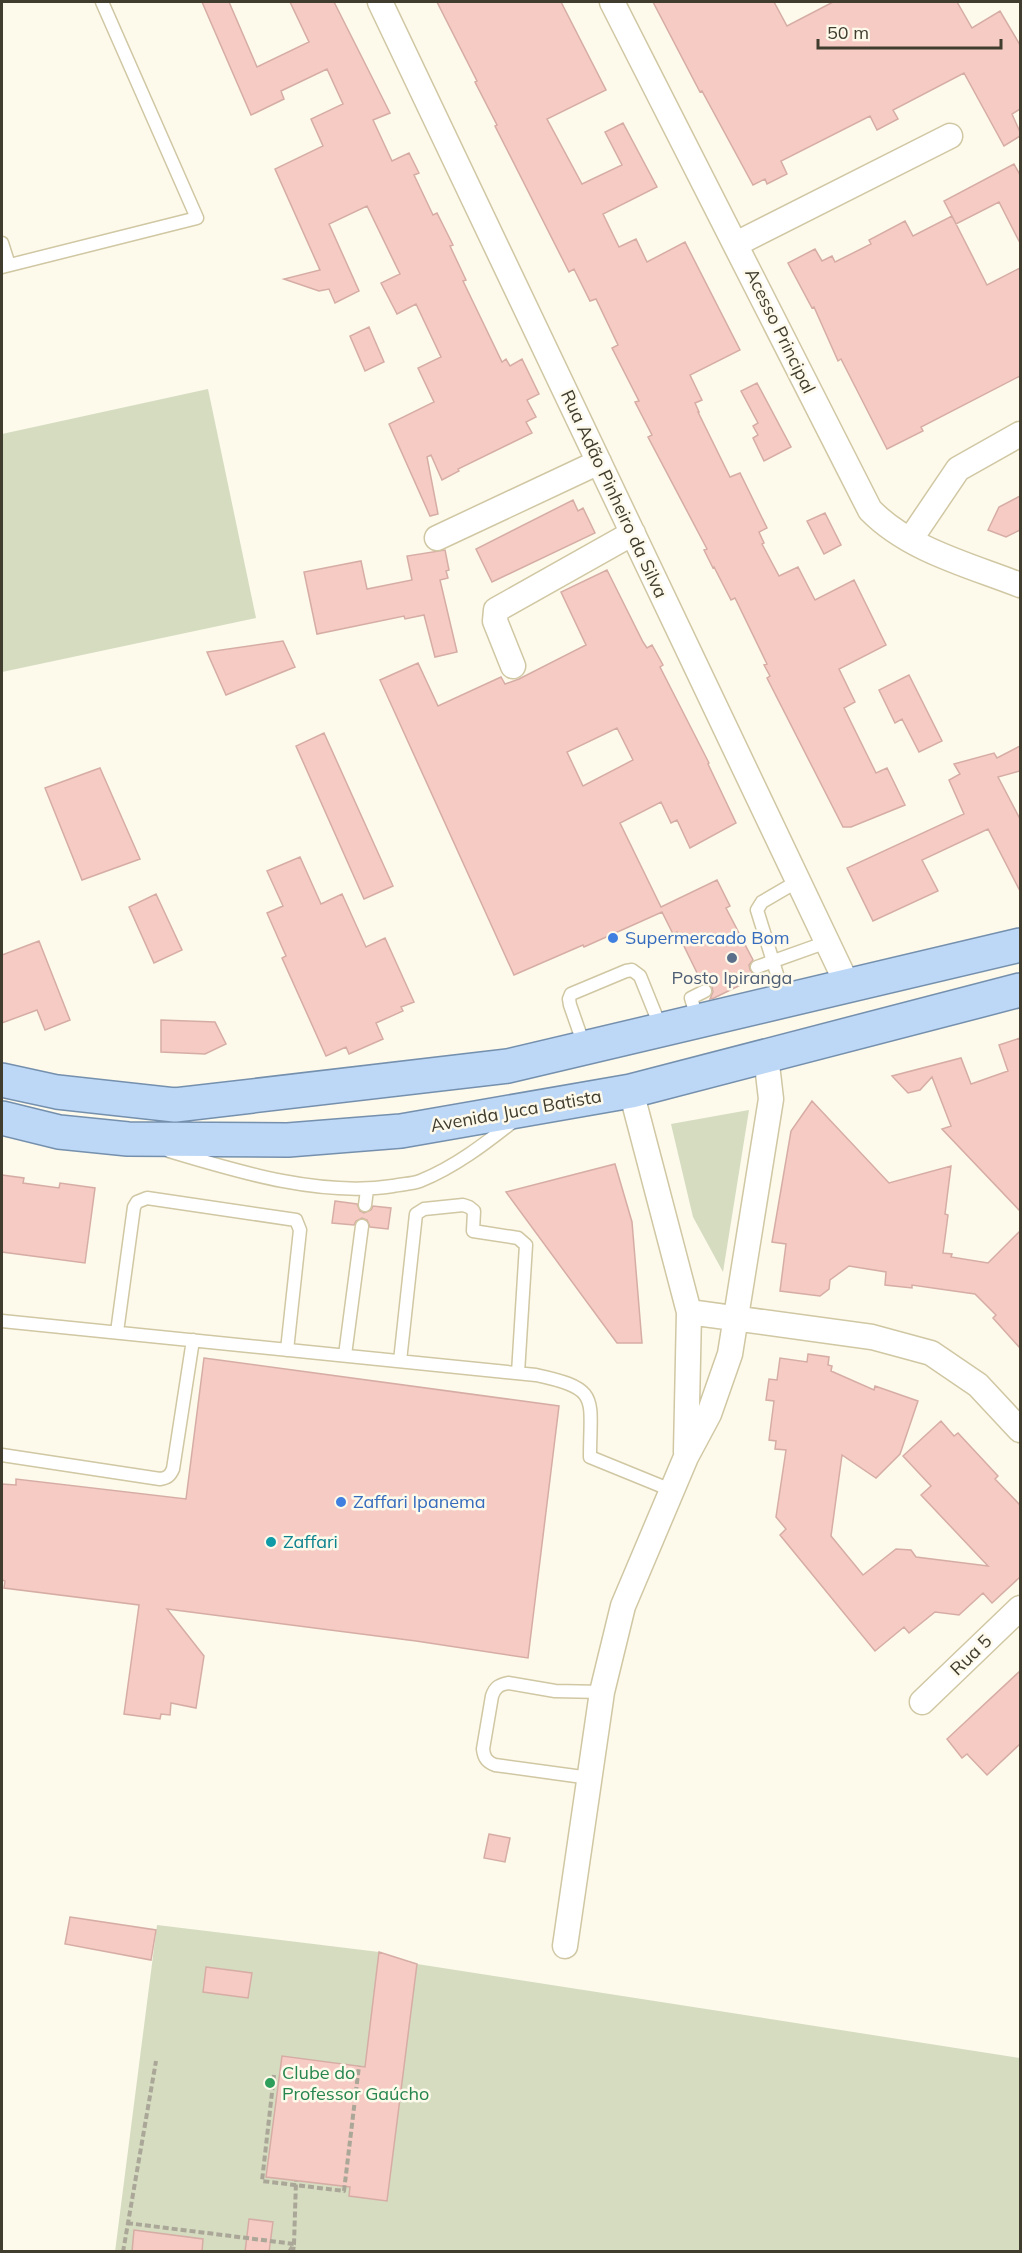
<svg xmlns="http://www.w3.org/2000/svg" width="1022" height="2253" viewBox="0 0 1022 2253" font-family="Mulish,sans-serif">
<rect width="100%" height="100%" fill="#fdf9eb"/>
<!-- green -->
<path fill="#d5dcc0" d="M 208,389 L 256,618 L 2,672 L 2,434 Z
M 749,1110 L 723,1272 L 693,1217 L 671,1124 Z
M 157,1925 L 379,1952 L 417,1964 L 1020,2058 L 1020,2251 L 115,2252 Z"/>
<!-- building -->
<path fill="#f5cbc3" stroke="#d6ada5" stroke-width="1.5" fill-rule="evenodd" d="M 202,2 L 229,2 L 257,67 L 309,42 L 290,2 L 334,2 L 390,113 L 373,120 L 392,161 L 409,153 L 419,173 L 414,175 L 433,215 L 437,213 L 453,245 L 450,246 L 466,280 L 463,281 L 502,362 L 506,359 L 510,366 L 522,359 L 539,394 L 527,400 L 536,417 L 526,422 L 532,433 L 458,469 L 459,471 L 442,480 L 431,455 L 427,457 L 438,514 L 430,516 L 389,424 L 434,402 L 418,368 L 441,357 L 416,304 L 397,314 L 381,283 L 400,274 L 367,206 L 329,224 L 359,291 L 335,303 L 329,289 L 319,291 L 284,279 L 320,270 L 275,169 L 323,146 L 311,119 L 343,104 L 327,69 L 281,91 L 284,99 L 251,115 Z
M 437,2 L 561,2 L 606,90 L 547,119 L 582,184 L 622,165 L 605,132 L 623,123 L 657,187 L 603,214 L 619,247 L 636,239 L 647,262 L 685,242 L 740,350 L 690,375 L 702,400 L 695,403 L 699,412 L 698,412 L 730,477 L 740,473 L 767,528 L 759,532 L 764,543 L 762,544 L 779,576 L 798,567 L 815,600 L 854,580 L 886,645 L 839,669 L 855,702 L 844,708 L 876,773 L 887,768 L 905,805 L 851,827 L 843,827 L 767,678 L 770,676 L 764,665 L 767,664 L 735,598 L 731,600 L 714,567 L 713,568 L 704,550 L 707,549 L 648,437 L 652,435 L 635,402 L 639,401 L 612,348 L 618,345 L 596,299 L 590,301 L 574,269 L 569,272 L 495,126 L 497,125 L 475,82 L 477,81 Z
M 653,2 L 774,2 L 787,26 L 833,2 L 957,2 L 972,28 L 1000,11 L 1020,45 L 1020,109 L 1012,114 L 1020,132 L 1020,136 L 1004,146 L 964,73 L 893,110 L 898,119 L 877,130 L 870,116 L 781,161 L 787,174 L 767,184 L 765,179 L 753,185 L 702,91 L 700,92 Z
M 1014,164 L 1020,175 L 1020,243 L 999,202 L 956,224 L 944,201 Z
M 952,216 L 987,285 L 1020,268 L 1020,376 L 921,427 L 923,431 L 887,449 L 841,359 L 838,361 L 814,307 L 812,308 L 788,263 L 815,249 L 822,261 L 832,256 L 835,262 L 871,244 L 869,240 L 905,221 L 913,236 Z
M 369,327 L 384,362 L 365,371 L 350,336 Z
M 757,383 L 791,447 L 764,461 L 753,438 L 758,435 L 753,426 L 758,423 L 741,391 Z
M 1020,496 L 1020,530 L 1006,537 L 988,530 L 999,507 Z
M 573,500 L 578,511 L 583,508 L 595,533 L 492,582 L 476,549 Z
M 825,513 L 841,545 L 824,554 L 807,521 Z
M 445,550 L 449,570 L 446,571 L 448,578 L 440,580 L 457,652 L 435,657 L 424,615 L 405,619 L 404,616 L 317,634 L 304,572 L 361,561 L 367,589 L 412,580 L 407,556 Z
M 607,570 L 643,642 L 647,648 L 652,645 L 663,665 L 660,667 L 709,763 L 708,764 L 736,823 L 690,848 L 677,820 L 671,823 L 661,802 L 620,823 L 661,907 L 717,880 L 730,906 L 726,908 L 753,960 L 749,965 L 750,970 L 755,975 L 761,975 L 714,998 L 710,999 L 713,992 L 712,987 L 706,983 L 702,983 L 677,932 L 673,934 L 662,912 L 584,947 L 583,945 L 514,975 L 380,680 L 418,663 L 438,706 L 501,677 L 505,684 L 519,679 L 586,645 L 561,592 ZM 617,728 L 633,760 L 583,786 L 567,752 Z
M 283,641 L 295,667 L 226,695 L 207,652 Z
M 909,675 L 942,741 L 919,752 L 902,719 L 895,723 L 879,690 Z
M 324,733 L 393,886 L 364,899 L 296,746 Z
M 1020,746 L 1020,771 L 998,777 L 1020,819 L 1020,891 L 988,829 L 922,860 L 938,891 L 873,921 L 847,868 L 964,814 L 949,780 L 960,774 L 954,764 L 994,753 L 997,758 Z
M 100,768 L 140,859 L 82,880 L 45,788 Z
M 300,857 L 321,904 L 342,894 L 366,947 L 385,938 L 414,1002 L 401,1007 L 403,1011 L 376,1023 L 383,1039 L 349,1054 L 346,1047 L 326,1056 L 282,958 L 286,956 L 267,913 L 283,906 L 267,871 Z
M 156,894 L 182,950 L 154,963 L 129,907 Z
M 39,941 L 70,1020 L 45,1030 L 37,1010 L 2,1023 L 2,955 Z
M 161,1020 L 215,1022 L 226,1044 L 205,1054 L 161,1052 Z
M 1020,1038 L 1020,1211 L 942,1129 L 951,1126 L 932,1077 L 920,1090 L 908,1093 L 892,1076 L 961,1058 L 971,1084 L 1008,1071 L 999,1045 Z
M 812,1101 L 889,1183 L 951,1166 L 945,1214 L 948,1215 L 943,1253 L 952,1254 L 951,1257 L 988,1263 L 1020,1231 L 1020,1348 L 993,1318 L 996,1315 L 975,1294 L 912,1285 L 912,1288 L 885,1285 L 886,1272 L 849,1266 L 830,1280 L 829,1289 L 820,1296 L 780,1291 L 786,1244 L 772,1242 L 791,1131 Z
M 615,1164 L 632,1222 L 642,1343 L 617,1343 L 506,1192 Z
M 2,1175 L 24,1178 L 23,1183 L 59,1188 L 60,1183 L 95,1188 L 85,1263 L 2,1252 Z
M 335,1201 L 357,1204 L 360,1211 L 364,1213 L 371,1210 L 373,1206 L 391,1208 L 388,1229 L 370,1227 L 367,1220 L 362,1218 L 356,1221 L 354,1225 L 332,1223 Z
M 808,1354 L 829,1357 L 828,1365 L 832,1366 L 831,1371 L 874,1390 L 875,1386 L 918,1401 L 900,1454 L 876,1478 L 842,1455 L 831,1536 L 863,1575 L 896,1549 L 911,1550 L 916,1557 L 988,1566 L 921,1495 L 931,1486 L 903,1456 L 941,1421 L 954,1436 L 958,1433 L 998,1476 L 995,1479 L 1020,1505 L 1020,1577 L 992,1603 L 983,1593 L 959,1615 L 935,1612 L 909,1633 L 904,1627 L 875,1651 L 780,1535 L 786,1529 L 776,1517 L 786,1450 L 775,1449 L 776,1441 L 769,1440 L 774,1401 L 766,1400 L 769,1379 L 777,1380 L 780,1358 L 807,1362 Z
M 204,1358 L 559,1406 L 528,1658 L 416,1641 L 167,1609 L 204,1656 L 196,1708 L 171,1703 L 170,1715 L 161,1714 L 160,1719 L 124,1714 L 139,1605 L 4,1588 L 5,1581 L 2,1580 L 2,1484 L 16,1485 L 16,1479 L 186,1499 Z
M 1020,1671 L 1020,1744 L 987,1775 L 967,1754 L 962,1758 L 947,1739 Z
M 489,1834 L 510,1838 L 505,1862 L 484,1858 Z
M 70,1917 L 156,1930 L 151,1960 L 65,1944 Z
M 379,1952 L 417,1964 L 387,2201 L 349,2196 L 350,2187 L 266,2177 L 282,2056 L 365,2067 Z
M 206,1967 L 252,1973 L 248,1998 L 203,1992 Z
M 249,2219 L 273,2222 L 269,2252 L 245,2252 Z
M 134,2230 L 203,2239 L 202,2252 L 132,2252 Z"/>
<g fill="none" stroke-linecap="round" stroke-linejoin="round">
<defs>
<path id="lane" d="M 2,243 L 9,265
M 2,267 L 197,218 L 102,2
M 757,967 L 827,942
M 785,1000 L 757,910 L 762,902 L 798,881
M 698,1021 L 691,998 L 705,991
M 585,1048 L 570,1005 L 569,999 L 571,994 L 626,971 L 632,970 L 640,976 L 661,1028
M 169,1151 C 239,1172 320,1197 393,1186 C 401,1184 412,1184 420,1181 C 455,1167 486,1143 515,1120
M 365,1205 L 367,1190
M 2,1321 L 536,1375 C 601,1389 590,1397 590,1457 L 671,1490
M 117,1332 L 134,1207 L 137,1202 L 147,1198 L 296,1220 L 300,1230 L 287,1350
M 345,1355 L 362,1226
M 400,1361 L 416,1214 L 424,1209 L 463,1205 L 469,1207 L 474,1211 L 473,1231 L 518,1238 L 526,1245 L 518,1373
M 2,1455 L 160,1479 C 167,1478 170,1476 173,1469 L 193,1340
M 590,1778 L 495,1765 C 487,1762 484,1758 483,1749 L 492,1696 C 495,1687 499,1685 508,1683 L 555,1691 L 602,1692"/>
<path id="street" d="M 380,2 L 848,986
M 612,2 L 870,510 C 909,550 969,565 1020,585
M 736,244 L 950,136
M 437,538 L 599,462
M 910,540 L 958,469 L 1020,434
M 513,666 L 495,621 L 496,610 L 633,533
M 631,1091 L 689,1312 L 686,1452
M 689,1312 L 872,1337 L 931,1353 L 978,1385 L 1020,1430
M 922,1702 L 1020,1608
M 565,1946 L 602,1692 L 623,1606 L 686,1457 L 709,1414 L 730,1354 L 771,1099 L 766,1056"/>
<path id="primary" d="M 2,1080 L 57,1092 L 175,1105 L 508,1066 L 1020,945
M 2,1118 L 59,1132 L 128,1139 L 288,1140 L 401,1131 L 631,1091 L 1020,990"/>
</defs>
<!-- lane casing -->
<use href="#lane" stroke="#d0c7a3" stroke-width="15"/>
<!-- street casing -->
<use href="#street" stroke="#d0c7a3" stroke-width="27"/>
<!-- primary casing -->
<use href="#primary" stroke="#7590ad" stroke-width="36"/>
<!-- path -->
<path stroke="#aba798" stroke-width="4" stroke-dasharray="6 3" stroke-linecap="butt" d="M 274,2075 L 262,2181 L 344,2191 L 359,2066
M 127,2223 L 294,2244 L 293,2252
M 123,2252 L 156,2061
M 289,2252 L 294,2244 L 296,2181"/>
<!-- lane -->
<use href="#lane" stroke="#fff" stroke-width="12"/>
<!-- street -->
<use href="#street" stroke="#fff" stroke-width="24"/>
<!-- primary -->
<use href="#primary" stroke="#bdd7f7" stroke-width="33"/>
</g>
<!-- markers -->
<g fill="#3f7fe0" stroke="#fdf9eb" stroke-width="2">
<circle cx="613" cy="938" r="6"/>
<circle cx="341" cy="1502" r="6"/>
</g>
<circle fill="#5c6f8a" stroke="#fdf9eb" stroke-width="2" cx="732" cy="958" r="6"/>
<circle fill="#0f9aa8" stroke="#fdf9eb" stroke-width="2" cx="271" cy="1542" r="6"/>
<circle fill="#2e9e5b" stroke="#fdf9eb" stroke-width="2" cx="270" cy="2083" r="6"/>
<g text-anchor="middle" stroke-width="5" stroke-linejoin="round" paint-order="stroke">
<!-- street labels -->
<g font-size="18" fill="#413d2e" stroke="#fdf9eb">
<text transform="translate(780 331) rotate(64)" y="6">Acesso Principal</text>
<text transform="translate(614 494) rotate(65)" y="6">Rua Adão Pinheiro da Silva</text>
<text transform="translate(516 1111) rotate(-10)" y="6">Avenida Juca Batista</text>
<text transform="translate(971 1655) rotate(-44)" y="6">Rua 5</text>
</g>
<!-- shop labels -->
<g font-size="18" fill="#366cbe" stroke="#fdf9eb" text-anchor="start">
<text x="625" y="944">Supermercado Bom</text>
<text x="353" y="1508">Zaffari Ipanema</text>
</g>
<!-- service labels -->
<g font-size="18" fill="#4e5e75" stroke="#fdf9eb">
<text x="732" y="984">Posto Ipiranga</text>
</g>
<!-- culture labels -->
<g font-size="18" fill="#0d838f" stroke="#fdf9eb" text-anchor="start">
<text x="283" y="1548">Zaffari</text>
</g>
<!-- leisure labels -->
<g font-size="18" fill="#27864d" stroke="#fdf9eb" text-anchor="start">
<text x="282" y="2079">Clube do<tspan x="282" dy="21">Professor Gaúcho</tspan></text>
</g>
</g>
<!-- border -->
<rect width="1022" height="2253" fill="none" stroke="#413d2e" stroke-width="6"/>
<!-- scale -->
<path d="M818 39v9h183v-9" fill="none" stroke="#413d2e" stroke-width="3"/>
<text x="827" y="39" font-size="18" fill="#413d2e" stroke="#fdf9eb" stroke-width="4.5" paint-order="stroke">50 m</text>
</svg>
